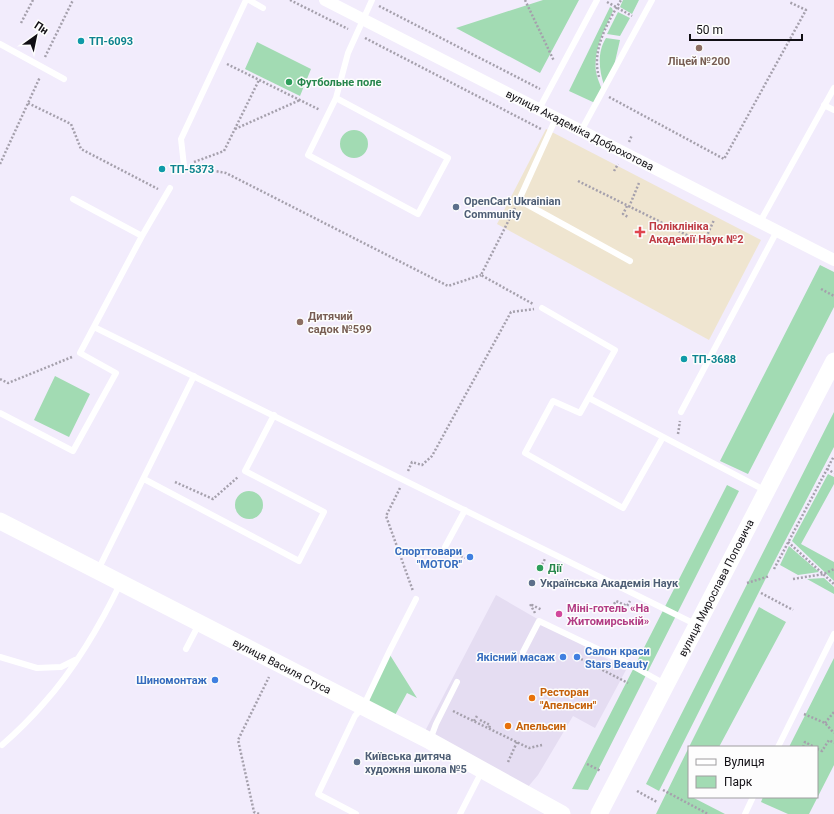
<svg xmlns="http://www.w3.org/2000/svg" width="834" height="814" viewBox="0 0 834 814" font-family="Roboto,sans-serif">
<rect width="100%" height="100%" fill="#f2ecfc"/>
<!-- commercial -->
<path fill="#e5ddf2" d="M 496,595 L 626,670 L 595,728 L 573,716 L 538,775 L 527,788 L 424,733 Z"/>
<!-- medical -->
<path fill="#efe5d0" d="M 546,129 L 761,240 L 709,340 L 497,224 Z"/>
<!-- green -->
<path fill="#a2dbb3" d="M 543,0 L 579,0 L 540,73 L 456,28 Z
M 623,0 L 639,0 L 632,14 L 620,7 Z
M 610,7 L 612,8 L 613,11 C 604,30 593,51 596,72 C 597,78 600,84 602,90 L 595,103 L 569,91 Z
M 618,12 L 630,18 L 620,36 L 607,34 Z
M 606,38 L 620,40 L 614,66 L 604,85 C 599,70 597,52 606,38 Z
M 257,42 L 311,69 L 300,96 L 245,69 Z
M340 144a14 14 0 1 1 28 0a14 14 0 1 1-28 0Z
M 820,265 L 834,272 L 834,307 L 748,474 L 720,461 Z
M 55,376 L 90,394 L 69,437 L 34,420 Z
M 834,412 L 834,447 L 773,564 L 659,791 L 646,784 Z
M 828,474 L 834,477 L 834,484 L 801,544 L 834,562 L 834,581 L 792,541 Z
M 727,485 L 739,491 L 588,790 L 572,789 Z
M235 505a14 14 0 1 1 28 0a14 14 0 1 1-28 0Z
M 789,546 L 819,572 L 798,575 L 780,565 Z
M 824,578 L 834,587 L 834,594 L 807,579 Z
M 759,607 L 786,622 L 719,747 L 689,747 Z
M 390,655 L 417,698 L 407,693 L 394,717 L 371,706 L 369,699 Z
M 834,658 L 834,765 L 809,814 L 788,814 L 761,802 L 763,797 L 817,797 L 817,747 L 789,747 Z
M 689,747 L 689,797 L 692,797 L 725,814 L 656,814 Z"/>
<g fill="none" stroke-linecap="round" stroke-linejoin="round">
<!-- path -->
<path stroke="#a5a0ac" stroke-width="2.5" stroke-dasharray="2 2" stroke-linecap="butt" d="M 290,0 L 348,29
M 525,0 L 554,61
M 607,2 L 632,16
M 379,6 L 540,89
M 21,23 L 33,0
M 365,38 L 541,129
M 45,57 L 73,0
M 227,64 L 320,110
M 599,77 C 591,50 608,22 621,0
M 609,97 L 724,159 L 806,10 L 789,2
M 28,103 L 71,124 L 81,149 L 158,189
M 235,129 L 300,100
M 629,142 L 632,135
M 194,162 L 224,151 L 259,80
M 0,164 L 40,77
M 193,167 L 226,173 L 448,286 L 481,275
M 614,171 L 618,164
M 578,181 L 699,241 L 705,240 L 714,220
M 627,206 L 623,214 L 628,217
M 629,207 L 639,183
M 515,208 L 481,275 L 533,304
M 821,289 L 834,296
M 0,379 L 8,383 L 72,357
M 678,434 L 680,421
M 827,469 L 834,473
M 408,471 L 412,462 L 422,465 L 432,456 L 511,312 L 534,309
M 175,482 L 213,499 L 238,477
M 400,488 L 386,516 L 413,591
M 788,542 L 834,584
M 454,552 L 465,558
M 540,568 L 545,559
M 774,569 L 834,456
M 793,579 L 824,574 L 834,569
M 747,583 L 770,576
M 761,593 L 793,610
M 614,604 L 616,601 L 627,606 L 630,601
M 535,613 L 530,604 L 542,610
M 581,659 L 628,683
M 453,711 L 529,748 L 542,745
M 804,714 L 825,723 L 834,733
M 480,720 L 490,725 L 489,729
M 474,721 L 477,716
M 825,723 L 834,712
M 803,747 L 805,742 L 814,747
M 817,749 L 822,751 L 829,740 L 834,743
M 508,762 L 517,742
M 587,764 L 601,771
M 663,790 L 708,814
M 637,791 L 657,802
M 259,814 L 254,812 L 238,740 L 269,677"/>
<!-- lane -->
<path stroke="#fff" stroke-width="6" d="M 249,0 L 263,8
M 0,44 L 64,79
M 336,98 L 448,158 L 418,214 L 308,155 L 336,98 L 348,53 L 372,0
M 824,105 L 834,110
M 539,109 L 597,0
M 556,118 L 519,200 L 630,261
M 581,131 L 652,0
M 184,166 L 181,139 L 246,0
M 73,199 L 142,236
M 760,222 L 834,88
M 542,308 L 615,350 L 580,413 L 553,401 L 525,453 L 623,508 L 663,437
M 94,327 L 697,625
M 589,398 L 766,491
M 681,412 L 777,231
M 0,413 L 73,451 L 116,373 L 80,353 L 142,236 L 170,188
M 144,479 L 299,561 L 324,512 L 245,471 L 274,415
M 445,547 L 465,510
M 98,570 L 194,376
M 186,649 L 199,624
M 523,652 L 539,621 L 629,664 L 665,684
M 0,657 L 37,668 L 61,667 L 75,660
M 430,740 L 436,724 L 457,682
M 2,745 C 17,732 31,718 44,703 C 73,671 101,624 120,584
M 778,747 L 834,634
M 356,814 L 318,794 L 355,716 L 363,707 L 390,650 L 416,599
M 460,814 L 482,771
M 745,814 L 753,797"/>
<!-- street -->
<path stroke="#fff" stroke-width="12" d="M 325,0 L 834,260"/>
<!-- secondary -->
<path stroke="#fff" stroke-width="17" d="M 0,521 L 430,741 L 562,814
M 599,814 L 834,361"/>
</g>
<!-- markers -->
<g fill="#0f9aa8" stroke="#fdfdfd" stroke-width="1.5">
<circle cx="81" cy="41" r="4"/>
<circle cx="162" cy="169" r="4"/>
<circle cx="684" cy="359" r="4"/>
</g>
<g fill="#8d6e63" stroke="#fdfdfd" stroke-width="1.5">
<circle cx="699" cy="48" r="4"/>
<circle cx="300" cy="322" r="4"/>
</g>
<g fill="#2e9e5b" stroke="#fdfdfd" stroke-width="1.5">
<circle cx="289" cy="82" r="4"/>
<circle cx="540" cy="568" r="4"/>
</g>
<g fill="#5c6f8a" stroke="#fdfdfd" stroke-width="1.5">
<circle cx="456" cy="207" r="4"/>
<circle cx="532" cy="583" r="4"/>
<circle cx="357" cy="762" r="4"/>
</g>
<path fill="#e0444e" stroke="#fdfdfd" stroke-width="1.5" d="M638 226h4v4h4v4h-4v4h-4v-4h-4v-4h4z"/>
<g fill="#3f7fe0" stroke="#fdfdfd" stroke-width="1.5">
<circle cx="470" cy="557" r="4"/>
<circle cx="563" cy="657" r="4"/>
<circle cx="577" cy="657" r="4"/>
<circle cx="215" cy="680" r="4"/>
</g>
<circle fill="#d1479c" stroke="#fdfdfd" stroke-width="1.5" cx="559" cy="614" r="4"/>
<g fill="#e8710a" stroke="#fdfdfd" stroke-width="1.5">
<circle cx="532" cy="698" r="4"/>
<circle cx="508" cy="726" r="4"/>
</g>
<g text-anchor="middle" stroke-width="3" stroke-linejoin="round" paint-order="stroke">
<!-- culture labels -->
<g font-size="11" font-weight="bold" fill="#0d838f" stroke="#fdfdfd" text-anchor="start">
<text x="89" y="45">ТП-6093</text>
<text x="170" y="173">ТП-5373</text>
<text x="692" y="363">ТП-3688</text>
</g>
<!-- education labels -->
<g font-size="11" font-weight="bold" fill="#785e54" stroke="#fdfdfd">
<text x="699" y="65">Ліцей №200</text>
<text x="308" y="320" text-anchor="start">Дитячий<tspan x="308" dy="13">садок №599</tspan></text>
</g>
<!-- leisure labels -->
<g font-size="11" font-weight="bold" fill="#27864d" stroke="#fdfdfd" text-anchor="start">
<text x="297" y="86">Футбольне поле</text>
<text x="548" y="572">Дії</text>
</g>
<!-- street labels -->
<g font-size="11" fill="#110f14" stroke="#fdfdfd">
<text transform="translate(580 130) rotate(27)" y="4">вулиця Академіка Доброхотова</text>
<text transform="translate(716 588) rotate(-63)" y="4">вулиця Мирослава Поповича</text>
<text transform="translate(282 666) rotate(27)" y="4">вулиця Василя Стуса</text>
</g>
<!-- service labels -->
<g font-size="11" font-weight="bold" fill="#4e5e75" stroke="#fdfdfd" text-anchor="start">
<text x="464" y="205">OpenCart Ukrainian<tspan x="464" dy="13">Community</tspan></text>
<text x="540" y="587">Українська Академія Наук</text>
<text x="365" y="760">Київська дитяча<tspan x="365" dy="13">художня школа №5</tspan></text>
</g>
<!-- health labels -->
<g font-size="11" font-weight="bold" fill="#be3a42" stroke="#fdfdfd" text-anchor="start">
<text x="649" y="230">Поліклініка<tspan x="649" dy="13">Академії Наук №2</tspan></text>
</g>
<!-- shop labels -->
<g font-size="11" font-weight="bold" fill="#366cbe" stroke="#fdfdfd" text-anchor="end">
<text x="462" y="555">Спорттовари<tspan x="462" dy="13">"MOTOR"</tspan></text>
<text x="585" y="655" text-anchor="start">Салон краси<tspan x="585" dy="13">Stars Beauty</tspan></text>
<text x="555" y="661">Якісний масаж</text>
<text x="207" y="684">Шиномонтаж</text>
</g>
<!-- hotel labels -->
<g font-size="11" font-weight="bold" fill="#b23c85" stroke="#fdfdfd" text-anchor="start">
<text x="567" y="612">Міні-готель «На<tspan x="567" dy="13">Житомирській»</tspan></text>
</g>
<!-- food labels -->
<g font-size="11" font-weight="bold" fill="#c56008" stroke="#fdfdfd" text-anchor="start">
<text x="540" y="696">Ресторан<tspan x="540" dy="13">"Апельсин"</tspan></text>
<text x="516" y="730">Апельсин</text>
</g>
</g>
<!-- legend -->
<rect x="688" y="746" width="130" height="52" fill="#fdfdfd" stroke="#9f9ea0"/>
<rect x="696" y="759" width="20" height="6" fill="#ffffff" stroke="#9f9ea0"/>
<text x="724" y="766" font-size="12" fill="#110f14">Вулиця</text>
<rect x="696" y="776" width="20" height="12" fill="#a2dbb3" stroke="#9f9ea0"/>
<text x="724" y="786" font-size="12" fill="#110f14">Парк</text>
<!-- north arrow -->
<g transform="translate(36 36) rotate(33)" stroke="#fdfdfd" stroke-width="3" paint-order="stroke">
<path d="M0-3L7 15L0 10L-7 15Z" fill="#110f14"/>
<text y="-6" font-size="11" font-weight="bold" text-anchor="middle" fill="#110f14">Пн</text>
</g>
<!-- scale -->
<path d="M690 34v6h112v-6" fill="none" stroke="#110f14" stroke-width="2"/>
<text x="696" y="34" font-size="12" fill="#110f14" stroke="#fdfdfd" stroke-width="3" paint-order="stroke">50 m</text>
</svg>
